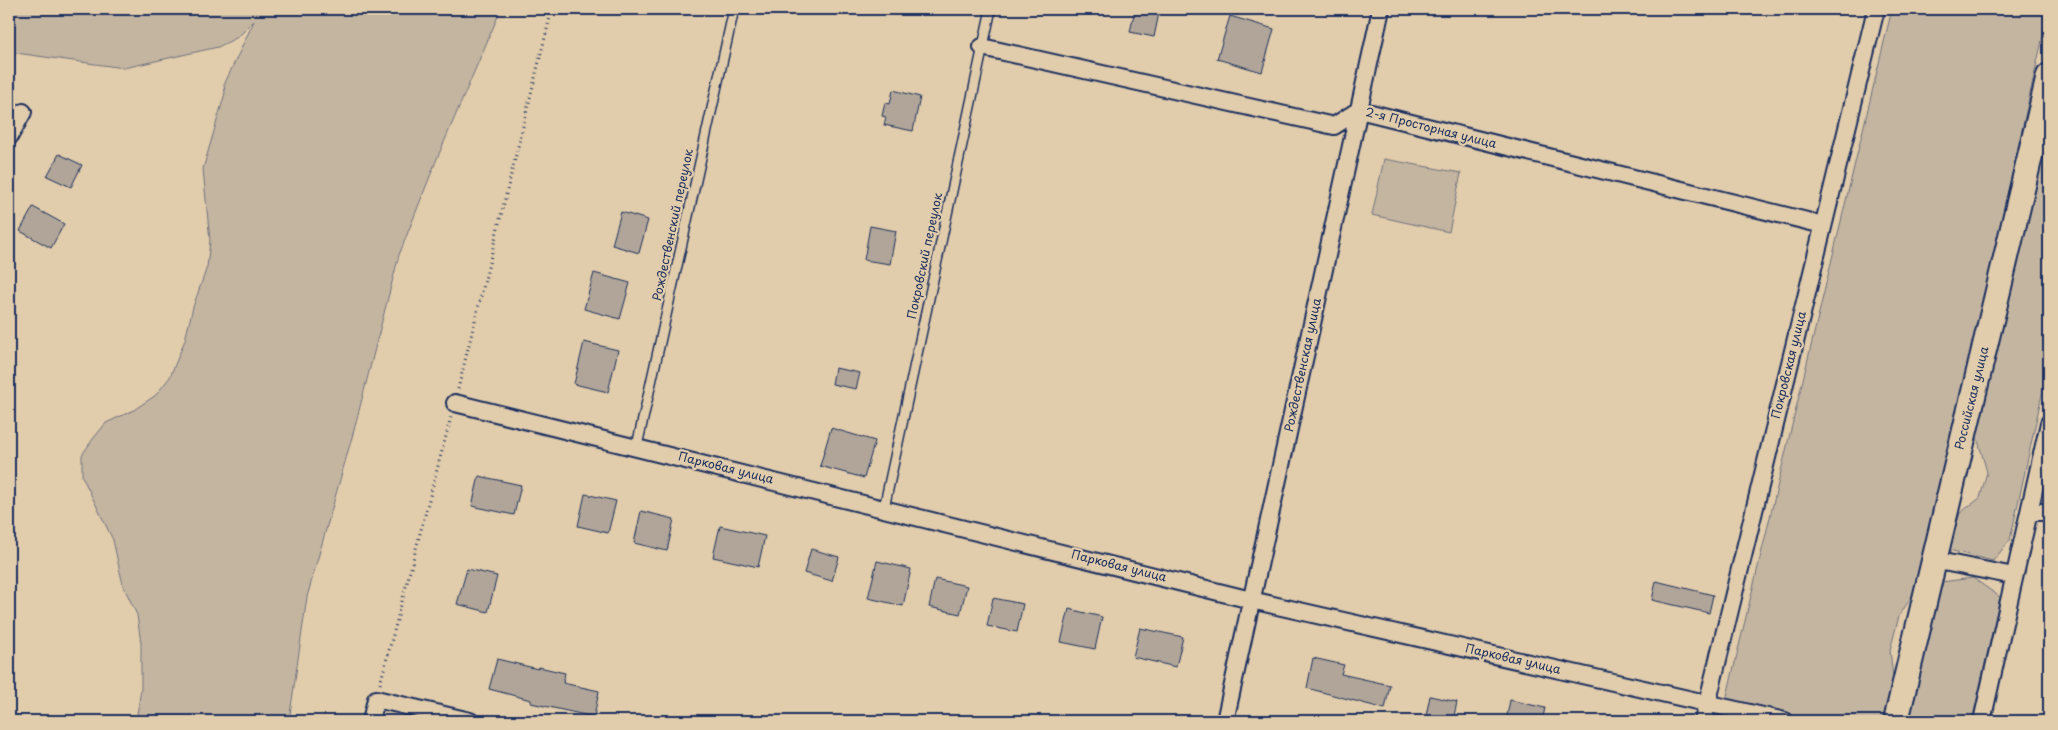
<svg xmlns="http://www.w3.org/2000/svg" width="2058" height="730" viewBox="0 0 2058 730" font-family="'Playpen Sans',sans-serif">
<rect width="100%" height="100%" fill="#e1ccab"/>
<filter id="ink" filterUnits="userSpaceOnUse"><feTurbulence type="fractalNoise" baseFrequency=".02" numOctaves="2"/><feDisplacementMap in="SourceGraphic" scale="10" xChannelSelector="R" yChannelSelector="G"/><feConvolveMatrix kernelMatrix="1 2 1 2 8 2 1 2 1" color-interpolation-filters="sRGB"/></filter>
<g filter="url(#ink)">
<!-- green -->
<path fill="#c4b5a0" stroke="#70727f" d="M 9,9 L 501,9 L 436,161 L 399,255 L 354,430 L 307,597 L 289,721 L 136,721 L 141,689 L 141,643 L 137,615 L 123,585 L 113,540 L 82,476 L 82,455 L 93,439 L 106,423 L 134,410 L 156,395 L 170,377 L 185,340 L 193,307 L 207,267 L 210,241 L 203,169 L 225,93 L 224,85 L 254,21 L 238,37 L 218,47 L 124,68 L 9,52 Z
M 1892,9 L 2049,9 L 1920,584 L 1899,616 L 1890,650 L 1894,687 L 1886,721 L 1721,721 Z
M 2049,123 L 2049,362 L 2010,540 L 1993,561 L 1949,550 L 1960,513 L 1980,498 L 1987,472 L 1977,437 Z
M 1384,159 L 1461,173 L 1449,232 L 1372,215 Z
M 1973,578 L 2000,597 L 1972,721 L 1908,721 L 1941,582 Z"/>
<!-- building -->
<path fill="#b0a598" stroke="#1b2f5e" d="M 1135,9 L 1159,13 L 1154,37 L 1130,32 Z
M 1230,16 L 1274,29 L 1262,72 L 1217,59 Z
M 893,90 L 920,97 L 913,131 L 884,125 L 886,117 L 882,116 L 885,103 L 890,104 Z
M 59,154 L 82,165 L 71,187 L 47,176 Z
M 33,207 L 64,224 L 51,248 L 20,231 Z
M 621,212 L 648,220 L 639,253 L 612,245 Z
M 870,226 L 896,231 L 890,264 L 864,260 Z
M 594,273 L 630,283 L 620,319 L 584,309 Z
M 584,342 L 618,350 L 608,392 L 574,384 Z
M 835,368 L 860,373 L 856,389 L 832,384 Z
M 831,428 L 875,441 L 864,478 L 820,466 Z
M 479,476 L 521,485 L 514,515 L 472,506 Z
M 585,494 L 616,501 L 608,533 L 578,526 Z
M 641,511 L 674,519 L 667,551 L 634,543 Z
M 720,526 L 765,536 L 758,567 L 713,557 Z
M 811,549 L 839,557 L 832,581 L 804,573 Z
M 877,561 L 911,569 L 903,606 L 868,598 Z
M 467,569 L 497,576 L 488,612 L 457,604 Z
M 935,579 L 967,586 L 960,614 L 929,607 Z
M 1656,581 L 1713,595 L 1709,613 L 1652,600 Z
M 993,598 L 1023,604 L 1017,632 L 987,626 Z
M 1069,609 L 1102,617 L 1095,649 L 1061,642 Z
M 1140,628 L 1183,637 L 1176,667 L 1133,657 Z
M 1313,658 L 1344,665 L 1341,674 L 1390,685 L 1385,709 L 1307,688 Z
M 497,659 L 538,669 L 539,667 L 565,673 L 563,683 L 599,691 L 594,717 L 531,703 L 531,700 L 489,689 Z
M 1430,696 L 1457,702 L 1453,721 L 1425,721 Z
M 1510,700 L 1545,708 L 1542,721 L 1506,721 Z"/>
<g fill="none" stroke-linecap="round" stroke-linejoin="round">
<defs>
<path id="lane" d="M 637,446 L 734,9
M 884,508 L 991,9"/>
<path id="street" d="M 982,47 L 1334,126 L 1359,110 L 1823,225
M 9,137 L 23,112
M 455,403 L 1251,600 L 1785,721
M 2030,512 L 2049,512
M 1933,560 L 2014,576
M 371,721 L 376,699 L 470,721
M 1225,721 L 1381,9
M 1703,721 L 1876,9
M 1982,721 L 2049,423"/>
<path id="secondary" d="M 1896,721 L 2049,76"/>
</defs>
<!-- lane casing -->
<use href="#lane" stroke="#1b2f5e" stroke-width="12"/>
<!-- street casing -->
<use href="#street" stroke="#1b2f5e" stroke-width="20"/>
<!-- secondary casing -->
<use href="#secondary" stroke="#1b2f5e" stroke-width="28"/>
<!-- path -->
<path stroke="#1b2f5e" stroke-width="3" stroke-dasharray="1 4" stroke-linecap="butt" d="M 458,389 L 552,9
M 380,684 L 451,417"/>
<!-- lane -->
<use href="#lane" stroke="#e1ccab" stroke-width="9"/>
<!-- street -->
<use href="#street" stroke="#e1ccab" stroke-width="16"/>
<!-- secondary -->
<use href="#secondary" stroke="#e1ccab" stroke-width="24"/>
</g>
</g>
<g text-anchor="middle" stroke-width="4.5" stroke-linejoin="round" paint-order="stroke">
<!-- street labels -->
<g font-size="12" fill="#1b2f5e" stroke="#e1ccab">
<text transform="translate(1431 128) rotate(14)" y="4">2-я Просторная улица</text>
<text transform="translate(673 225) rotate(-78)" y="4">Рождественский переулок</text>
<text transform="translate(925 256) rotate(-78)" y="4">Покровский переулок</text>
<text transform="translate(1303 365) rotate(-78)" y="4">Рождественская улица</text>
<text transform="translate(1789 365) rotate(-76)" y="4">Покровская улица</text>
<text transform="translate(1972 398) rotate(-76)" y="4">Российская улица</text>
<text transform="translate(726 468) rotate(14)" y="4">Парковая улица</text>
<text transform="translate(1119 566) rotate(14)" y="4">Парковая улица</text>
<text transform="translate(1513 659) rotate(13)" y="4">Парковая улица</text>
</g>
</g>
<!-- margin -->
<rect width="2058" height="730" fill="none" stroke="#e1ccab" stroke-width="30"/>
<rect x="15" y="15" width="2028" height="700" fill="none" stroke="#1b2f5e" stroke-width="2" filter="url(#ink)"/>
</svg>
